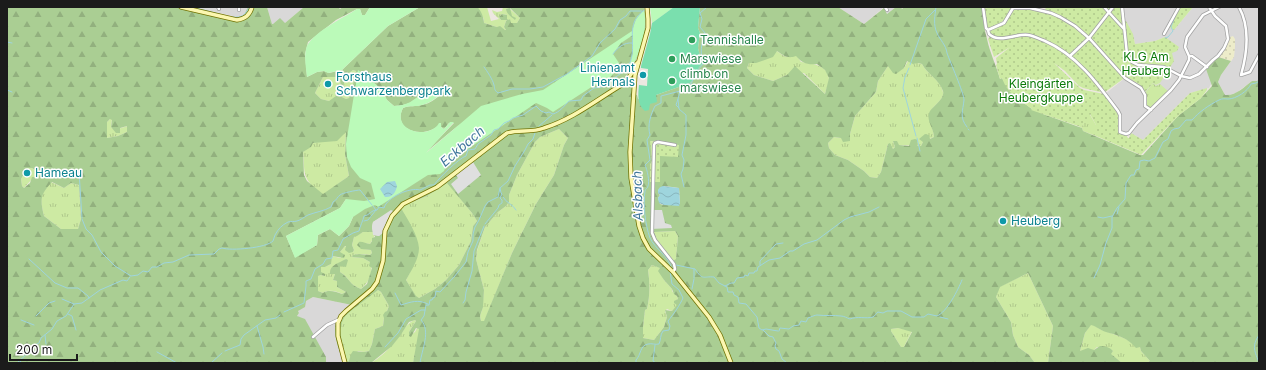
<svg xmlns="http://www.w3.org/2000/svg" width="1266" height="370" viewBox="0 0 1266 370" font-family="Inter,sans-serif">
<defs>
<pattern id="farmland-dots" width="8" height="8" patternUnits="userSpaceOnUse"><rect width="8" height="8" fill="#edecca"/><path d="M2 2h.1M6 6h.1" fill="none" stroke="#cbcaad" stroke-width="1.8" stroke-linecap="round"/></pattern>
<pattern id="grass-tufts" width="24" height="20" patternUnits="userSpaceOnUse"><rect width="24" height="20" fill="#cdeaa3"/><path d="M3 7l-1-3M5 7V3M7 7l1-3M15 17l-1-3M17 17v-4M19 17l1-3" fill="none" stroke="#afc88c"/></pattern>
<pattern id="forest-firs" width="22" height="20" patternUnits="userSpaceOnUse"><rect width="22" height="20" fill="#aace93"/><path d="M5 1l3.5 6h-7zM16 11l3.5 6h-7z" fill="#92b07e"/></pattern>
<pattern id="garden-dots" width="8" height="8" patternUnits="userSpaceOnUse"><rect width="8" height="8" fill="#cdeaa3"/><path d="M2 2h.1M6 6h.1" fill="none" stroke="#afc88c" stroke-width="1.8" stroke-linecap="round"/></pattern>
<pattern id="water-waves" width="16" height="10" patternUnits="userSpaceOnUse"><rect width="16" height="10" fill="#9ed5dd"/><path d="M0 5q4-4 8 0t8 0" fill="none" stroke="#88b6bd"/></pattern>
</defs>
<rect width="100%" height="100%" fill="#ede7e0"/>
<!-- residential -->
<path fill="#d9d8d8" d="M 194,7 L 248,7 L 245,13 L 242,15 L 237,17 Z
M 267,7 L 304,7 L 285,23 L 273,24 L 272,24 Z
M 838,7 L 896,7 L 887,14 L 883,8 L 864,24 Z
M 1122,7 L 1179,7 L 1169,27 L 1174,30 L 1193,7 L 1259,7 L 1259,79 L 1257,81 L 1252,81 L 1236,93 L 1229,95 L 1225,95 L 1218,82 L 1221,75 L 1234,57 L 1235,39 L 1209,88 L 1190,93 L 1143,140 L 1131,133 L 1129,134 L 1121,132 L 1105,94 L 1125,78 L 1139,84 L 1145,92 L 1153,82 L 1156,85 L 1160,83 L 1167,40 L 1165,37 L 1155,41 L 1135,44 L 1134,39 L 1123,22 Z
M 313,297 L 352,305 L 344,363 L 326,363 L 297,316 L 299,313 L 298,311 L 305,304 L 306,301 Z"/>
<!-- farmland -->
<path fill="url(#farmland-dots)" d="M 1233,36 L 1235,39 L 1235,46 L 1234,57 L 1231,61 L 1218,57 L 1224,50 L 1230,37 Z"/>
<!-- grass -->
<path fill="url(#grass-tufts)" d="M 477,7 L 487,7 L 491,21 L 499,19 L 493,13 L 492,10 L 497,12 L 502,11 L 503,7 L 510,9 L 520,18 L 517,23 L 511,23 L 507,19 L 507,15 L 502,14 L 499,17 L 501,20 L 507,20 L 506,21 L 504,27 L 506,30 L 505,30 L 500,27 L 497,27 L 484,23 L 484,19 Z
M 777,51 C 783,56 787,59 796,55 L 801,62 C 811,63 828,65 829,79 C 829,83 826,90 825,94 L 804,73 L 787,75 L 773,81 L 754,75 L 747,68 L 749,63 Z
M 908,61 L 922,64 C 927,74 941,80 943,92 C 945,100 932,105 930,113 C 928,122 934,129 934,137 L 923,142 L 921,146 L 898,145 L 893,141 L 895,147 L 893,149 L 888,144 L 881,172 L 877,178 L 870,177 L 864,171 L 848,160 L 835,155 L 829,148 L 828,143 L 834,137 L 841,138 L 850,134 L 855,116 L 876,92 L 878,81 L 888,66 L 904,68 Z
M 353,70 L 356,71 L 351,93 L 349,98 L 346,99 L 342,97 L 341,93 L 343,91 L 345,76 Z
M 323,77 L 340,77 L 341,90 L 334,99 L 329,101 L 321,99 L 315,93 Z
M 1153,83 L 1156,86 L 1160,84 L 1169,92 L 1150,108 L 1146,105 L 1145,93 Z
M 1089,113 L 1096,125 L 1096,136 L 1083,131 L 1082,128 L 1078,126 L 1082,126 Z
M 110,119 L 112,119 L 111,127 L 114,130 L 128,126 L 127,132 L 118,136 L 107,138 L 107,122 Z
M 559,129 L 568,138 L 564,145 L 554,175 L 536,204 L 512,253 L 484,322 L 481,321 L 480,316 L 482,310 L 484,290 L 476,259 L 477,251 L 485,227 L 498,212 L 506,206 L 509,202 L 509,195 L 517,175 L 535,142 L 540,137 Z
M 346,131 L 345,154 L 349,176 L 323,195 C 302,179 305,175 303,152 L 313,143 Z
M 27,167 L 32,168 L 41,174 L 38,179 L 32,179 L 24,188 L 22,186 L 21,179 Z
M 51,182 L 64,188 L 71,183 L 79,185 L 81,219 L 78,229 L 61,229 L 44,216 C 40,198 39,196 51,182 Z
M 447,182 L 472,213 L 477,221 L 473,226 L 471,241 L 459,265 L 446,280 L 435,289 L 419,298 L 416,297 L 406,280 L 416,260 L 401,208 L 405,205 L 427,196 Z
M 675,231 L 678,236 L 676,260 L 674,261 L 658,242 L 654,232 Z
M 363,232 L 373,232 L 373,235 L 375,235 L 370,244 L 363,243 L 364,249 L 371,250 L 372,253 L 370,255 L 362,254 L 353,255 L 352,257 L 363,258 L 370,262 C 374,272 369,282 361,289 C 349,285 350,278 340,272 L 340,266 L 346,265 L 346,259 L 339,264 L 334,265 L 333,274 L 335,274 L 333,280 L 337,281 L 337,287 L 346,292 L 342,294 C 337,291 328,289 323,293 L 318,291 L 318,276 L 321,275 L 325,276 L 321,273 L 321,267 L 325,267 L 331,264 L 331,256 L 341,258 L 340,252 L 345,246 L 353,252 L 354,250 L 352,245 L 354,237 Z
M 652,265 L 661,268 L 664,280 L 672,289 L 672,291 L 677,296 L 678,299 L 674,302 L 678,305 L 672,311 L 667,309 L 665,311 L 667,317 L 664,327 L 654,340 L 643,338 L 643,327 L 645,310 L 647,309 C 650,296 650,283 648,270 Z
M 1028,273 L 1053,326 L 1048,363 L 1035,363 L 1029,355 L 1018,347 L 1013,335 L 1011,322 L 996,297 L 999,287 Z
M 378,290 L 381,292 L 389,306 L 384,318 L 383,326 L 375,329 L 372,344 L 369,351 L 364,352 L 358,351 L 347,363 C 344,355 338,336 339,328 C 339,313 366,297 378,290 Z
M 415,320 L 416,321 L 409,332 L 409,336 L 415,332 L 417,328 L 419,329 L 420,332 L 413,363 L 371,363 C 379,358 385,353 391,346 C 399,339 406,322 415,320 Z
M 1091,324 C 1096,326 1100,330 1105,331 C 1115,335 1129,338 1136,347 L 1140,347 L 1141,351 L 1150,361 L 1147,363 L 1122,363 L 1110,354 L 1113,351 L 1097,347 L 1094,350 L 1080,351 L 1085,333 Z
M 898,328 L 912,331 L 904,347 L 901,347 L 891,331 L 891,329 Z"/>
<!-- forest -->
<path fill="url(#forest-firs)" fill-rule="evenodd" d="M 7,7 L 186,7 L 237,18 L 246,15 L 245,13 L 248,7 L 267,7 L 272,24 L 273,24 L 280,18 L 285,23 L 304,7 L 338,7 L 340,9 L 343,7 L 370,7 L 365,15 L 362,15 L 360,9 L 357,9 L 336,20 L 308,42 L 305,54 L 307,77 L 317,72 L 324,71 L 329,73 L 342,70 L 388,26 L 420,7 L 477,7 C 481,10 484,18 484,23 L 497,27 L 500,26 L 505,30 L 506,30 L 504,27 L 506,21 L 507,20 L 501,20 L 499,17 L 502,14 L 507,15 L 507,19 L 509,20 L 510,19 L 511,23 L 517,23 L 520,18 L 510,8 L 512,16 L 516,18 L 515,20 C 512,17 507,15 506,9 L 509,8 L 506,7 L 644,7 C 650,31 639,60 624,79 L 627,83 L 632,84 L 633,94 L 637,95 L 638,99 L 650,104 L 656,95 L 690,83 C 695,78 695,70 702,64 L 698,48 L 700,33 L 698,28 L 700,7 L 838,7 L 864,24 L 884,8 L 887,14 L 896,7 L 901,7 L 902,9 L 904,7 L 982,7 C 983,18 984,29 987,39 C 990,53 996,65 1000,79 L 1002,78 L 1013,95 L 1032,109 L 1043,114 L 1082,128 L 1083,131 L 1140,155 L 1143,155 L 1178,116 L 1201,98 L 1212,86 L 1206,69 L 1218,57 L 1231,61 L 1221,75 L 1218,82 L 1225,95 C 1236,96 1244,87 1252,81 L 1257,81 L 1259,79 L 1259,363 L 1147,363 L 1150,361 L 1141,351 L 1140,347 L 1136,348 C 1128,338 1117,335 1106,332 C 1100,330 1096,326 1091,325 L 1085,333 L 1080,351 L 1088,348 L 1094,350 L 1100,346 C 1104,346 1110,347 1113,351 L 1111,354 L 1122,363 L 1048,363 L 1053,326 L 1028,273 L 1000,287 L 996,297 L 1011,322 L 1013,335 L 1018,347 L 1029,355 L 1035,363 L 413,363 L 419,329 L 416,328 L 411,337 L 409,336 L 409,332 L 416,321 L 415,320 L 409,322 L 400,336 L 392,346 L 371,363 L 344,363 C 339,349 329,329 340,315 C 343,311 348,308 352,305 L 313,297 L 306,301 L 305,307 L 298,311 L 299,313 L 297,316 L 305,319 L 326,357 L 326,363 L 7,363 ZM 777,51 C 784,56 788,59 796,56 C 802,63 807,65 817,64 L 825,70 L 829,78 L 825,94 L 795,66 L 787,75 L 773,81 L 754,75 L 747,68 L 749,63 L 756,63 L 773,57 ZM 907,61 L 913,64 L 918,63 L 922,64 C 927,74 939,79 943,91 C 945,99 934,105 930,111 C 925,120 934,128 934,137 L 930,139 L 929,135 L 925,134 L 919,139 L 923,142 L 921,146 L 917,146 L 918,140 L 915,139 L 911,140 L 909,146 L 899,145 L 897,141 L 893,141 L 895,147 L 893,149 L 890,143 L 888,144 L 881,172 L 877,178 L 870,177 L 864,171 L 848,160 L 835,155 L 829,148 L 828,143 L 834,137 L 841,138 L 843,142 L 850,141 L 850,134 L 855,116 L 876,92 L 878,81 L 888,66 L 893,73 L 896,74 L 904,68 ZM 353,70 L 356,71 L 351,93 L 349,98 L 346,99 L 342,97 L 341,93 L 343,91 L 345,76 ZM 364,75 L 380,88 L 387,100 L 394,106 C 411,105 411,102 423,93 C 429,90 436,89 442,88 L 444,90 L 444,92 C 438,97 430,104 422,105 C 414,107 411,105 403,108 C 391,132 427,140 441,123 L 441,127 L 444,129 L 449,123 L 454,123 L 425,153 L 460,124 L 410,178 ZM 323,77 L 340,77 L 341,90 L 335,94 L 336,96 L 329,101 L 321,99 L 315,93 ZM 110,119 L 112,120 L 111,127 L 116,133 L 120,133 L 120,128 L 127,126 L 127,132 L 118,136 L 107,138 L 107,122 ZM 559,129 L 568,138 L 564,145 L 554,175 L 536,204 L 512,253 L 484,321 L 481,321 L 480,316 L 483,307 L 484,290 L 476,259 L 477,250 L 485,227 L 498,212 L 506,206 L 509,202 L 509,195 L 517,175 L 535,142 L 540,137 ZM 346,132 L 345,154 L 349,176 L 323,194 L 307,181 L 304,175 L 303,152 L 311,147 L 313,143 L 337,141 ZM 651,141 L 675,145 L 665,156 L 659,156 L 659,182 L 650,182 L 650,165 L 652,161 ZM 27,168 L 32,168 L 41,174 L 38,179 L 35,177 L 32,177 L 30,183 L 24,188 L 22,186 L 21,179 ZM 52,182 L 64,188 L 71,183 L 79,185 L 81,219 L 78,229 L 61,229 L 44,216 C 40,199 40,195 52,182 ZM 447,183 L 472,213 L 477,221 L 473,226 L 471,241 L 459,265 L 446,280 L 435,289 L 419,298 L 416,296 L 406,280 C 411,271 419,259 419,248 C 418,235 408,220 401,208 L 405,205 L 427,196 ZM 665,186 L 679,188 L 680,203 L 679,205 L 664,205 L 660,204 L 658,198 L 660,195 L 658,193 L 658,190 ZM 346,199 L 353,217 L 349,226 L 339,236 L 330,229 L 318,235 L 317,245 L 295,257 L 286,236 L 340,208 ZM 390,212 L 393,212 L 387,220 L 383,230 L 379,236 L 375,235 L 375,237 L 372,238 L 372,241 L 370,244 C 366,244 362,241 359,242 L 357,245 L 361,249 L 371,250 L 372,253 L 370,255 L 359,254 L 353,255 L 352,257 L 363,258 L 370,262 L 369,266 L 372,268 L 367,284 L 361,289 C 349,285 350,278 340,272 L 340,266 L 346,267 L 348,260 L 346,259 C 339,263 329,265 330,274 L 335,274 L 333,280 L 337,281 L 337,287 L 346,292 L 342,294 C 337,292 328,289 323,293 L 318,291 L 318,276 L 321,275 L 325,276 L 325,274 L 321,272 L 321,267 L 325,267 L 331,264 L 332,256 L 344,258 L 345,255 L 340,252 L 345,246 L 346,246 L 345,250 L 349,253 L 353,252 L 354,250 L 352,245 L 354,237 L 357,236 L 363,232 L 373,232 L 372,227 L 373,222 ZM 675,231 L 678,236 L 676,259 L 673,261 L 658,242 L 654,232 ZM 652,265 L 660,268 L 658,271 L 664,280 L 672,289 L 674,294 L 677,296 L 678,299 L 674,301 L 674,303 L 677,305 L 672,311 L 665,310 L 667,317 L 664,327 L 654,340 L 643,338 L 643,327 L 645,310 L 647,309 C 650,296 650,283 648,270 ZM 378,290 L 381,292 L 389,306 L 387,311 L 385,312 L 383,315 L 384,318 L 383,326 L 375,329 L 372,344 L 369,351 L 364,352 L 353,351 L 351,354 L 349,361 L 347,362 L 342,344 L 340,330 L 342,322 L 345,316 L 352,310 ZM 898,328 L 912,332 L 904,347 L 901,347 L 891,331 L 891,329 Z"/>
<!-- park -->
<path fill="#bbfab9" d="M 370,7 L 420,7 L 388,26 L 342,70 L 328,73 L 324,71 L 317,72 L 307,77 C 306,68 304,58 306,49 C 309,34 345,17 357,9 L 360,9 L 362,15 L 365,15 Z
M 650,7 L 674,7 L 652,23 Z
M 644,10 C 648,29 641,48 633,66 L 629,67 L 633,52 L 633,35 L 621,43 L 613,54 L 619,63 C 613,76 608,83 593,86 L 553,112 L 547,108 L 536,103 L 447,163 L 444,171 L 440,174 L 428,175 L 378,207 L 375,205 L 365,209 L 353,217 L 349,226 L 339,236 L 330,229 L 318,235 L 317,245 L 295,258 L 286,236 L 340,208 L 346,199 L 364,201 L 375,199 L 371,183 L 360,178 L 351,167 L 347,157 L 346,144 L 358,70 L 380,88 L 387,100 L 394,106 C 409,105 412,101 423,93 C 429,89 436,89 442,88 L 444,91 C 437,97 431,103 422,105 C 416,107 411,105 403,108 C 391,132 430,140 439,123 L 441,123 L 441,127 L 444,129 L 450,122 L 454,122 L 426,153 L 481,106 L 522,94 L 543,90 L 632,31 L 636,19 Z"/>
<!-- garden -->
<path fill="url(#garden-dots)" d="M 984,7 L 1012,7 C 1009,10 1008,15 1005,19 C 1001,24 993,26 987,29 Z
M 1046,7 L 1122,7 L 1123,21 L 1126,21 L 1133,34 L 1135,44 L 1155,41 L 1165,37 L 1179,47 L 1177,51 L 1172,53 L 1174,61 L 1160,83 L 1156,85 L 1153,83 L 1145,92 L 1139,84 L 1126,77 L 1105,92 L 1103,89 L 1100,92 L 1083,88 L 1079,86 L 1065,71 L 1054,63 L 1080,88 L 1084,90 L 1104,94 L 1118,113 L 1120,132 L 1126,135 L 1128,138 L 1129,138 L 1131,133 L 1143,140 L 1190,93 L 1207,88 L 1207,90 L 1201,98 L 1178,116 L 1141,155 L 1096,136 L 1096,125 L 1090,114 L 1082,126 L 1078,126 L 1031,110 L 1032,109 C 1019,100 1007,93 1002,78 L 1000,79 L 996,65 L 997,64 L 996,58 L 1010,47 L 994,57 L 988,39 L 991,35 L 989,30 L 999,27 L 1005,23 L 1013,9 C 1026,8 1038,11 1051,14 L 1045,10 Z
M 1179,7 L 1193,7 L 1174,30 L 1169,27 Z
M 650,141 L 679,145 L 678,157 L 660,156 L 660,182 L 650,182 L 650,165 L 652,161 Z"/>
<!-- pitch -->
<path fill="#7adfae" d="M 674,7 L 700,7 L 698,28 L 700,33 L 698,48 L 702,64 C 695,71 695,78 690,83 L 656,95 L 657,102 L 650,104 L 649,110 L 645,111 C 637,105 638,94 639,85 L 647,86 L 648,69 L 641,68 L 641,66 L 650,34 L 652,23 Z"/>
<!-- parking -->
<path fill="#dfdfdf" d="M 473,162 L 481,175 L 458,194 L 451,184 L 458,178 L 456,175 Z
M 391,210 L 393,211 L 387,220 L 383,233 L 379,236 L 373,235 L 372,227 L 373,222 Z
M 651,210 L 662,210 L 665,223 L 671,225 L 672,228 L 651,229 Z"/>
<!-- water -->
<path fill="url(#water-waves)" d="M 395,181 L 397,186 C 396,192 392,198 385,197 L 380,189 L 387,182 Z
M 663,186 L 679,188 L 680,203 L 679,206 L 664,205 L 659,203 L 658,198 L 660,195 L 658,193 C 658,189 659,187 663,186 Z"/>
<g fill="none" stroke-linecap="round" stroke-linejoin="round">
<!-- stream -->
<path stroke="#9ed5dd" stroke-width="1" d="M 192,7 L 220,14
M 936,7 C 935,15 933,25 937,33 C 940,40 946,45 947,53 C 950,62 964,93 964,100 C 963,111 959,117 967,127
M 233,17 C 241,18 246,15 249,7
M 1165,38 L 1168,37 L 1173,31 L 1171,27 L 1176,14
M 7,42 L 12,43
M 613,54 C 617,48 624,42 632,43
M 910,65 L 926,19 L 935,10
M 484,67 C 487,71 493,80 494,85 C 495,89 494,90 498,93 L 512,89 L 530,89 L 543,87 L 567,74 L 592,56 L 600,43 L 615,29 L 620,20 L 626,16 L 630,11 L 642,11
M 909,68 L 905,77 L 903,88 L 916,136
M 7,90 L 12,92
M 680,91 L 678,99 L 679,109 L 686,115 L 686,135 L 682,155 L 684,160 L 683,169 L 681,174 L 684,187
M 678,99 L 676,105 L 679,108
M 539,126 L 552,115
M 968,129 L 969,130
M 917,138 L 920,151
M 79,171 L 82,218
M 503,197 C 506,203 513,204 516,210
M 373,206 L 376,210
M 1117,214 L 1119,207
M 1098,217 L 1103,218 L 1112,216
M 82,219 L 86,229 L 92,235 L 101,252 L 115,266 L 131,276 L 138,275 L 143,271 L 148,272 L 152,267 L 157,267 L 164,263 L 173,262 L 189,255 L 214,254 L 219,249 L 222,248 C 231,251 266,248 273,241 C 274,239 274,237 275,235 C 278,229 282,225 288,222 C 291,221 294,222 297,221 C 301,220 304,217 308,215 C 316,212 324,211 331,207 L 333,202 C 337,200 337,197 340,195 C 342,193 357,190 360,190 L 372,205
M 364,221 L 368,220 L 376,210
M 485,224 L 498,208 L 499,205 L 502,203 L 502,200 L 500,198 L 502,194 L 501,193 L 500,188
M 29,259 L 55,283 L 67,288 L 78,288 L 88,296 L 89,298
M 676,265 L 695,269 C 703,281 703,276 714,277 L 719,283 L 727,287 L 728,292 L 733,292 L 734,295 L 738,297 L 739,303 L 746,304 L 757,317 L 759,328 L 762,330 L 766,329 L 778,331
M 760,265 L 760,261 L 776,244 L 783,243
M 671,268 C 671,258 654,248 650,238 C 645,224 643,205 645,191 C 646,187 647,190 648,186 C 650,182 647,169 645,165 L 650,160 L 647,140 L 650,135 C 647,125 651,114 655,106 L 661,103 L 661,96 L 684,90 L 684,85 L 691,84 L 697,71 L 703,64 C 700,52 701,45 705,33 L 700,27 L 702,19 L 700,13 L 707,7
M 694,269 L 694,278
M 1094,278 L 1100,265 L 1106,243 L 1112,228 L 1112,217 L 1117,208 L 1125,199 L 1126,183 L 1131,175 L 1134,175 L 1136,170 L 1139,169 L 1140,161 L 1144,160 L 1149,161 L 1155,158 L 1163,142 L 1168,139 L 1171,131 L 1174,129 L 1179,128 L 1186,120 L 1192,120 C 1199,112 1209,105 1219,100 C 1223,98 1225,99 1228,99 C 1236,99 1248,91 1251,84 L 1256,83 L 1259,81
M 725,286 L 731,283 L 734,283 L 737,278 L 744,277 L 745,275 L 748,276 L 749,273 L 754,273 L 755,271 L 757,271 L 758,267 L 769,260 L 780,258 L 790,251 L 793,251 L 804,244 L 817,240 L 844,220 L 850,217 L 869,212 L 879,207
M 692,289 L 694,279
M 395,293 L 401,305 C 411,302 418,299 428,304
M 62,299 L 74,304
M 463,303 L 465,300 L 466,292 L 472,271 L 474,251 L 484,226
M 284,312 L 304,303 L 306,286 L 306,281 L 311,279 L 315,269 L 323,264 L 326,259 L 332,258 L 333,251 L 338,250 L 343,239 L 353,233 L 359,231 C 360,226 363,221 364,216 C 370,215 371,210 377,210 L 379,207 L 384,208 C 387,197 410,187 420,190 L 430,185 L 434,185 C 439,178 459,158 466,156 L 468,150 L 475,149 L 478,144 L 491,135 L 494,130 L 498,129 L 504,123 L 509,121 L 513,118 L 523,115 L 536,106 L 541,111 L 546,113 L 549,112 L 553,114 C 560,112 564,106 569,101 L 581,100 L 583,96 L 594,88 L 602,87 L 605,82 L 610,82 C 616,75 625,73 629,65 C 639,44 622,24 646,9
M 68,314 L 72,316 L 76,330
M 36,316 L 49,303 L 55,301
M 940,317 L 948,319
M 21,320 L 34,325
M 257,326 L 263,347 L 264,354
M 763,330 L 769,336 L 773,337 L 776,343 L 775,346 L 776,349 L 779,351 L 782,359 L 787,363
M 779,331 L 780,328 L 789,329 L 793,326 L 799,325 L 801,321 L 806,322 L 808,318 C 811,317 815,315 817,315 C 825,316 834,315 841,316 C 844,316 847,318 850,319 C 857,316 867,319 873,317 C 875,316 876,313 878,312 L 883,313 L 887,311 L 901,311 L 912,317 L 924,317 L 928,314 L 937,316 C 947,312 958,290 962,280
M 45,335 L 46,344
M 655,345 L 653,361 L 656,363
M 385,347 L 398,333 L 406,319 L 421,310 L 425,310
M 225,351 L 240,345 L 241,339 L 244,335 L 265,320 L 276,318 L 280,315
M 157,352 L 177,363
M 17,363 L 29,352 L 33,346 L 39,343 L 41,338 L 52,329 L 57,321 L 66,316 L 74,304 L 82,303 L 100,290 L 123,280 L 127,281 L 130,277
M 20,363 L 21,359
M 211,363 L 222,353
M 420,363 C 422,349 431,331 421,320 L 424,316 L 426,305 L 429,305 L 430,300 L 432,300 L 433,298 L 435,297 L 436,291 L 440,292 L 454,277 L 466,262 L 468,252 L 473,241 L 473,234 L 475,227 L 479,220 L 485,206 L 488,202 L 498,197 L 500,188 L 508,181 L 515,166 L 525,150 L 528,144 L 533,139 L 535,133
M 636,363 L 636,360 C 641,355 640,345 648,344 C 652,343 655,345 659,344 C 661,340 660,335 663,331 L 669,330 L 670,326 L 668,321 C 673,315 680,305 683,298 L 679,290 L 672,284 L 670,271
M 1259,363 C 1255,351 1251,347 1259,335"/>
<defs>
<path id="street" d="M 218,7 L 219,9
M 239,7 L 239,10
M 885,7 L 887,10
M 983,7 L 986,28 L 988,30 L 989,34 C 1000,44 1016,33 1028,35 C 1034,36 1040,39 1045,41 C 1077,55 1098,84 1118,111 L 1120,115 L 1120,132 L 1126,134 L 1129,133 L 1137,123 L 1171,90 L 1179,80 L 1189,60 L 1189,56 L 1185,47 L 1187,37 L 1203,15 L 1219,7
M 1104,7 L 1124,29
M 1122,7 L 1127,54 L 1132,62 L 1138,65 L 1164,67 L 1181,76 L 1190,78 L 1199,74 L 1213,60 L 1218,56 L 1224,48 L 1228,39 L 1226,26 L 1215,16 L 1209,7
M 1239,7 C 1250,27 1247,54 1241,75 L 1250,72 L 1259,55
M 988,30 L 1004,23 L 1013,8 L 1030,8 L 1051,13 L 1060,17 L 1075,26 L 1090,39 L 1125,78 L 1141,88 L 1145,95 L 1145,106 L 1151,110
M 1164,34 L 1179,7
M 1071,55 L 1089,38 L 1113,7
M 1189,56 L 1192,56 L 1207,67
M 673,272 L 675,269 L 674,264 L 655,240 L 652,233 L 654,145 L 655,143 L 658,142 L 675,145
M 313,337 L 327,325 L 340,319"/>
<path id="secondary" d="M 181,7 L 237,20 C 245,19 250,15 252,7
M 647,7 L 648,19 L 648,28 L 635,75 L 630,152 L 631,178 L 639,226 L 643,238 L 649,249 L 673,272 L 709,317 L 720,335 L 731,363
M 626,81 L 632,73 L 637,63
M 345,363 L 338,336 L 338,323 L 341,316 L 346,311 L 372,289 L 377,282 L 383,261 L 385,231 L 392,216 L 403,204 L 437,187 L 507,133 C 519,129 532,133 544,128 C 576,118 601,96 630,80"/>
</defs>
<!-- street casing -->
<use href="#street" stroke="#a2a2a2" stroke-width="4"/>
<!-- secondary casing -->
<use href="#secondary" stroke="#717202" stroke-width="5"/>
<!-- street -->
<use href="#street" stroke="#fff" stroke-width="2.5"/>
<!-- secondary -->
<use href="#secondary" stroke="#fbf7b0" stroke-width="3.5"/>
</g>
<!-- markers -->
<g fill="#2e9e5b" stroke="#fff" stroke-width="1.5">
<circle cx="692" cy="40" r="4"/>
<circle cx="672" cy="59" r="4"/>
<circle cx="672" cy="81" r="4"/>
</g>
<g fill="#0f9aa8" stroke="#fff" stroke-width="1.5">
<circle cx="643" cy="75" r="4"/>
<circle cx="328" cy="84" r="4"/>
<circle cx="27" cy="173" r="4"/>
<circle cx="1003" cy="221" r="4"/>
</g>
<g text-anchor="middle" stroke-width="3" stroke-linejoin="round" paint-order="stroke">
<!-- leisure labels -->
<g font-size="12" fill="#27864d" stroke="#fff" text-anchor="start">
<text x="700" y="44">Tennishalle</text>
<text x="680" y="63">Marswiese</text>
<text x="680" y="78">climb.on<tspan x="680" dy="14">marswiese</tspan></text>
</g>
<!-- park labels -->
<g font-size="12" fill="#0a7a08" stroke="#fff">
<text x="1146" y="61">KLG Am<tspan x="1146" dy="14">Heuberg</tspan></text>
<text x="1041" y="88">Kleingärten<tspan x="1041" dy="14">Heubergkuppe</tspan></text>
</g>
<!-- culture labels -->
<g font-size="12" fill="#0d838f" stroke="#fff" text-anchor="start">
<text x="635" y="72" text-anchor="end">Linienamt<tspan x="635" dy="14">Hernals</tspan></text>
<text x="336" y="81">Forsthaus<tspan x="336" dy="14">Schwarzenbergpark</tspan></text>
<text x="35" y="177">Hameau</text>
<text x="1011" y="225">Heuberg</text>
</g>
<!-- water labels -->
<g font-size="13" font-style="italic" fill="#41789c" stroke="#fff">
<text transform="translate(462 146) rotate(-41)" y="5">Eckbach</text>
<text transform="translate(637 196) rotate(-92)" y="5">Alsbach</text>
</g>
</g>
<!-- border -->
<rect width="1266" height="370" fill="none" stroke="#1b1b1b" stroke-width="16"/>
<!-- scale -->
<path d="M10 354v6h67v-6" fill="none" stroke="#1b1b1b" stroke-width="2"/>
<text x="16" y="354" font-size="12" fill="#1b1b1b" stroke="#ffffff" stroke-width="3" paint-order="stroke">200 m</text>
</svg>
